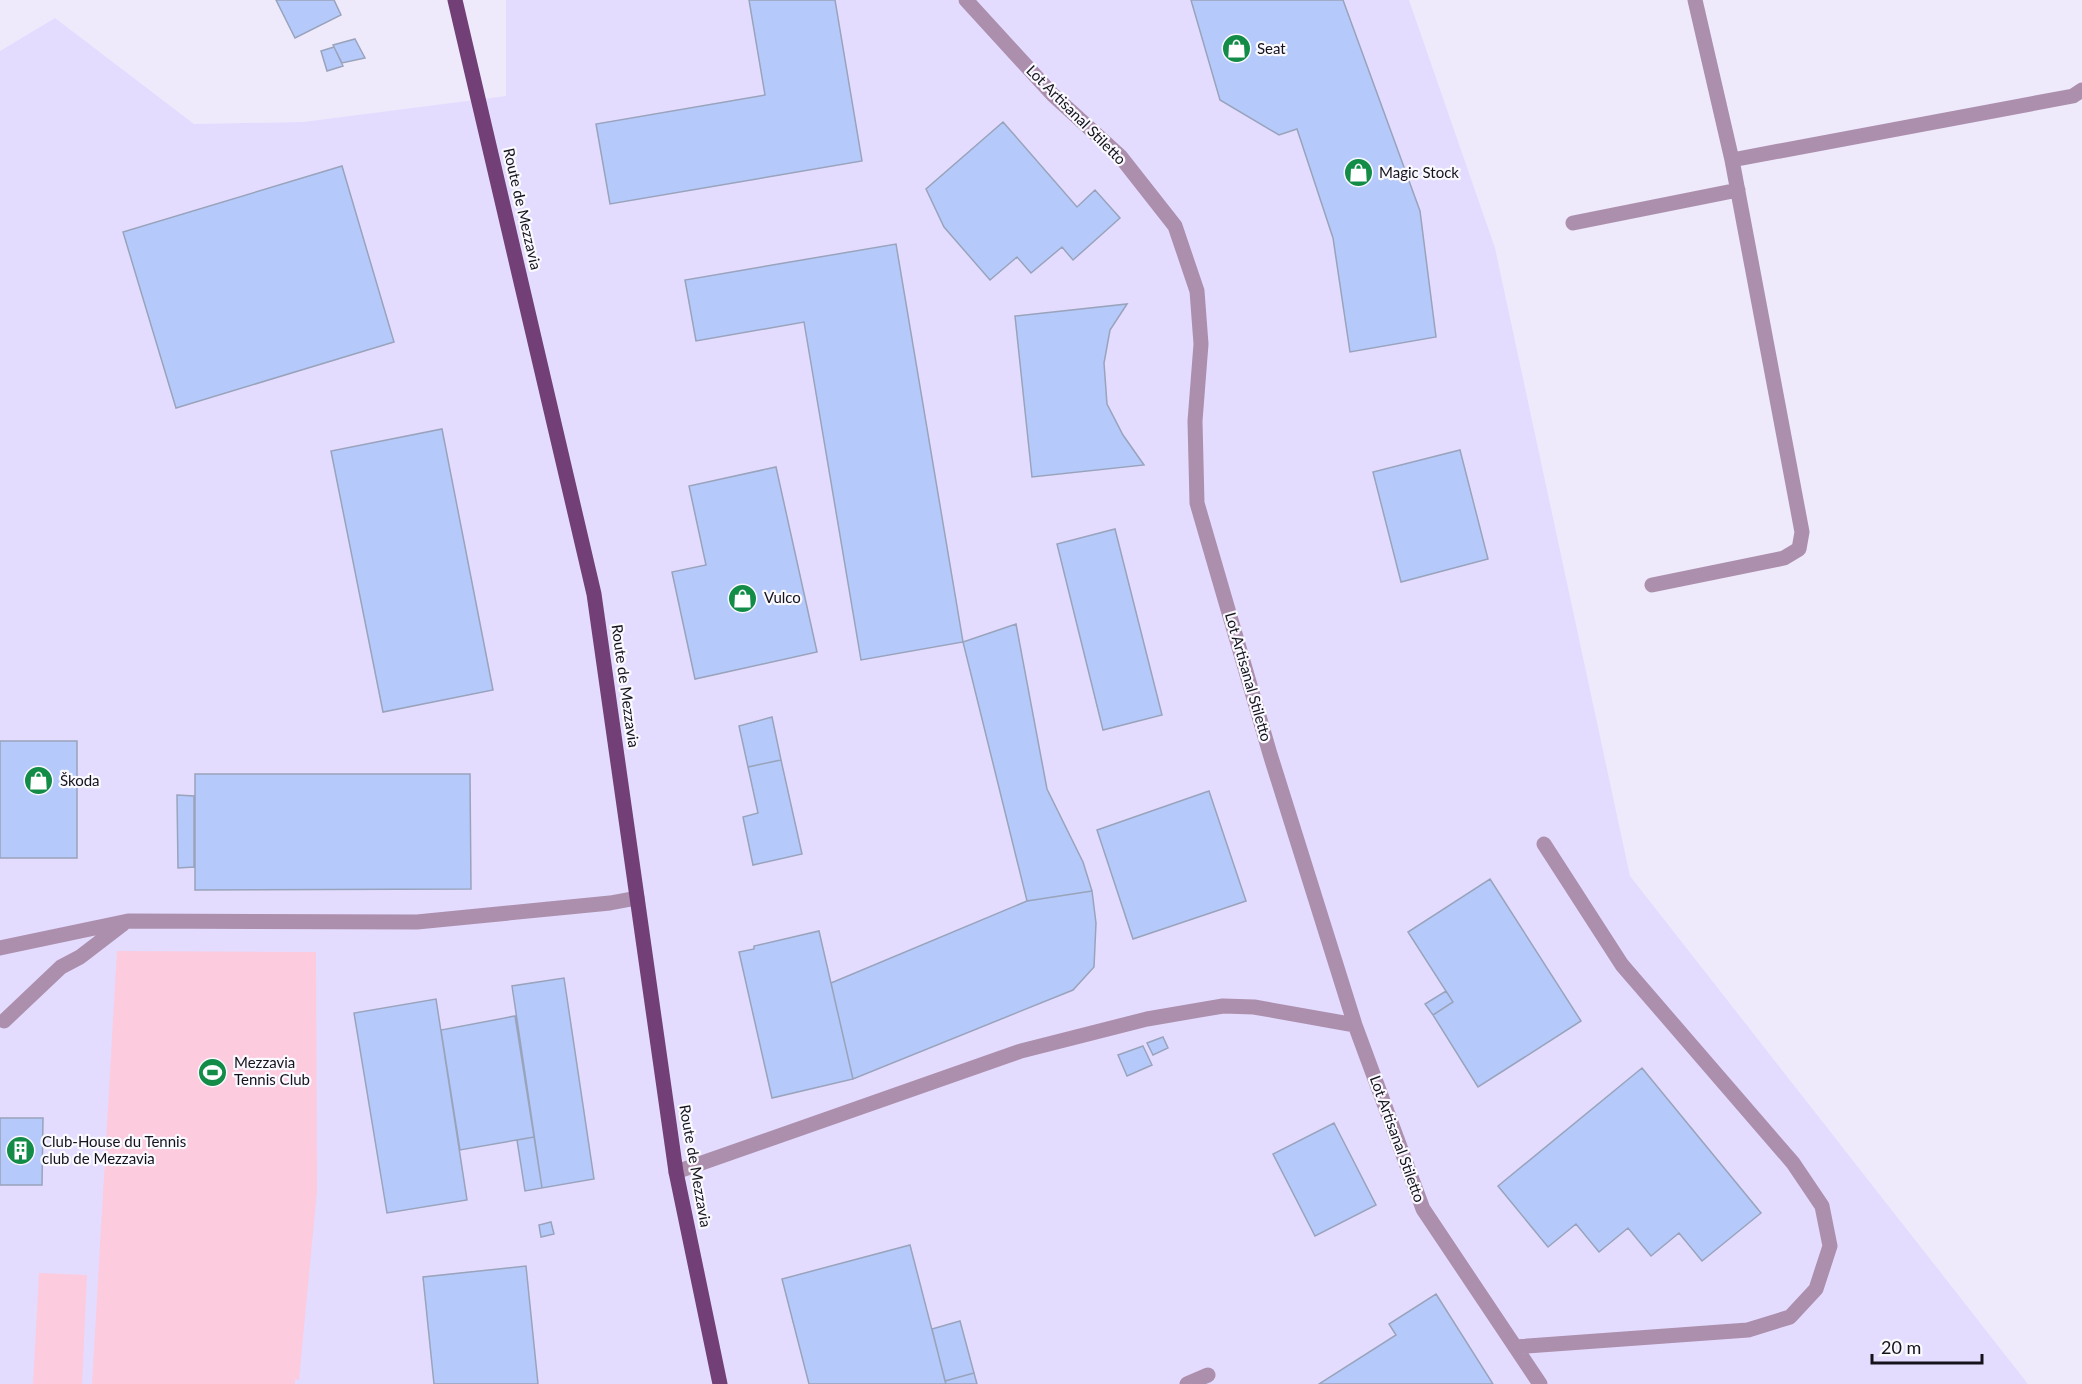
<svg xmlns="http://www.w3.org/2000/svg" width="2082" height="1384" viewBox="0 0 2082 1384" font-family="Lato,sans-serif">
<rect width="100%" height="100%" fill="#eeeafb"/>
<!-- built -->
<path fill="#e4dcff" d="M 506,0 L 1409,0 L 1495,248 L 1630,876 L 2028,1384 L 0,1384 L 0,51 L 55,18 L 194,124 L 303,122 L 506,96 Z"/>
<!-- green -->
<path fill="#fccbde" d="M 117,951 L 316,952 L 317,1191 L 299,1380 L 295,1379 L 295,1384 L 92,1384 Z
M 39,1273 L 87,1275 L 82,1384 L 33,1384 Z"/>
<!-- building -->
<path fill="#b5cafa" stroke="#99a3bb" stroke-width="1.5" d="M 276,0 L 334,0 L 341,15 L 295,38 Z
M 749,0 L 835,0 L 862,161 L 610,204 L 596,124 L 765,95 Z
M 1191,0 L 1343,0 L 1420,211 L 1436,337 L 1350,352 L 1333,238 L 1297,129 L 1279,135 L 1220,100 Z
M 355,39 L 365,58 L 342,63 L 333,45 Z
M 334,47 L 343,66 L 327,71 L 321,51 Z
M 1003,122 L 1077,207 L 1095,190 L 1120,218 L 1073,260 L 1062,247 L 1031,273 L 1017,257 L 990,280 L 944,227 L 926,189 Z
M 342,166 L 394,342 L 176,408 L 123,232 Z
M 896,244 L 963,642 L 861,660 L 804,322 L 696,341 L 685,280 Z
M 1127,304 L 1110,330 L 1104,363 L 1107,404 L 1123,435 L 1144,465 L 1032,477 L 1015,316 Z
M 442,429 L 493,690 L 383,712 L 331,451 Z
M 1460,450 L 1488,559 L 1401,582 L 1373,472 Z
M 776,467 L 817,652 L 695,679 L 672,572 L 706,565 L 689,486 Z
M 1115,529 L 1162,715 L 1103,730 L 1057,544 Z
M 1016,624 L 1047,789 L 1083,862 L 1092,891 L 1027,901 L 963,642 Z
M 772,717 L 781,760 L 748,767 L 739,726 Z
M 0,741 L 77,741 L 77,858 L 0,858 Z
M 781,760 L 802,854 L 753,865 L 743,817 L 758,813 L 748,767 Z
M 195,774 L 470,774 L 471,889 L 195,890 Z
M 1209,791 L 1246,901 L 1133,939 L 1097,830 Z
M 177,795 L 194,796 L 194,867 L 178,868 Z
M 1490,879 L 1581,1021 L 1478,1087 L 1433,1015 L 1453,1002 L 1408,932 Z
M 1092,891 L 1096,923 L 1094,967 L 1073,990 L 853,1079 L 831,983 L 1027,901 Z
M 819,931 L 853,1079 L 772,1098 L 739,952 L 754,949 L 754,946 Z
M 564,978 L 594,1179 L 542,1188 L 512,986 Z
M 1446,991 L 1453,1002 L 1433,1015 L 1425,1004 Z
M 436,999 L 467,1200 L 387,1213 L 354,1013 Z
M 515,1016 L 534,1137 L 460,1150 L 441,1030 Z
M 1163,1037 L 1168,1048 L 1153,1055 L 1147,1043 Z
M 1143,1046 L 1152,1065 L 1127,1076 L 1118,1055 Z
M 1642,1068 L 1761,1213 L 1702,1261 L 1679,1233 L 1651,1256 L 1628,1228 L 1599,1252 L 1576,1224 L 1548,1247 L 1498,1186 Z
M 0,1118 L 43,1118 L 42,1185 L 0,1185 Z
M 1334,1123 L 1376,1205 L 1315,1236 L 1273,1154 Z
M 534,1137 L 542,1188 L 525,1191 L 517,1140 Z
M 551,1222 L 554,1234 L 541,1237 L 539,1225 Z
M 910,1245 L 946,1384 L 809,1384 L 782,1279 Z
M 526,1266 L 538,1384 L 434,1384 L 423,1277 Z
M 1436,1294 L 1493,1384 L 1319,1384 L 1396,1335 L 1389,1324 Z
M 960,1321 L 974,1373 L 945,1381 L 932,1329 Z
M 974,1373 L 977,1384 L 946,1384 L 945,1381 Z"/>
<g fill="none" stroke-linecap="round" stroke-linejoin="round">
<!-- lane -->
<path stroke="#ac8fad" stroke-width="15" d="M 1732,160 L 2073,96 L 2082,90
M 1573,223 L 1738,190
M 1652,585 L 1784,558 L 1799,549 L 1802,532 L 1732,160 L 1695,0
M 0,948 L 128,921 L 417,922 L 610,903 L 637,898
M 4,1021 L 61,967 L 80,957 L 123,924
M 1187,1384 L 1208,1375"/>
<!-- street -->
<path stroke="#ac8fad" stroke-width="15" d="M 966,0 L 1053,95 L 1120,156 L 1175,226 L 1197,291 L 1201,344 L 1195,421 L 1197,503 L 1270,754 L 1355,1025 L 1423,1209 L 1540,1384
M 676,1172 L 1021,1051 L 1147,1019 L 1223,1006 L 1254,1007 L 1355,1025
M 1515,1347 L 1748,1330 L 1790,1317 L 1816,1289 L 1830,1246 L 1822,1206 L 1793,1163 L 1622,965 L 1544,844"/>
<!-- primary -->
<path stroke="#724076" stroke-width="15" d="M 455,0 L 594,594 L 676,1172 L 720,1384"/>
</g>
<!-- icons -->
<defs>
<symbol id="shop-disc" viewBox="-11 -11 22 22"><circle r="9.5" fill="#128c47" stroke="#faf9ff"/><path d="M-5-2.5h2.3a2.7 3.5 0 0 1 5.4 0H5L5.5 6h-11ZM-1.5-2.5h3a1.5 2.3 0 0 0-3 0Z" fill="#fff"/></symbol>
<symbol id="stadium-disc" viewBox="-11 -11 22 22"><circle r="9.5" fill="#128c47" stroke="#faf9ff"/><path d="M0-5a6.5 5 0 1 0 0 10a6.5 5 0 1 0 0-10ZM-3.5-1.8h7v3.6h-7Z" fill="#fff"/></symbol>
<symbol id="building-disc" viewBox="-11 -11 22 22"><circle r="9.5" fill="#128c47" stroke="#faf9ff"/><path d="M-4-6H4V6H1V3H-1V6H-4ZM-2.5-4.3h1.7v1.8h-1.7ZM.8-4.3h1.7v1.8H.8ZM-2.5-1h1.7V.8h-1.7ZM.8-1h1.7V.8H.8Z" fill="#fff"/></symbol>
</defs>
<g fill-rule="evenodd">
<use href="#shop-disc" x="1220" y="32" width="33" height="33"/>
<use href="#shop-disc" x="1342" y="156" width="33" height="33"/>
<use href="#shop-disc" x="726" y="582" width="33" height="33"/>
<use href="#shop-disc" x="22" y="764" width="33" height="33"/>
<use href="#stadium-disc" x="196" y="1056" width="33" height="33"/>
<use href="#building-disc" x="4" y="1134" width="33" height="33"/>
</g>
<g text-anchor="middle" stroke-width="4.5" stroke-linejoin="round" paint-order="stroke">
<!-- poi labels -->
<g font-size="15" fill="#14121b" stroke="#faf9ff" text-anchor="start">
<text x="1257" y="54">Seat</text>
<text x="1379" y="178">Magic Stock</text>
<text x="764" y="603">Vulco</text>
<text x="60" y="786">Škoda</text>
<text x="234" y="1068">Mezzavia<tspan x="234" dy="17">Tennis Club</tspan></text>
<text x="42" y="1147">Club-House du Tennis<tspan x="42" dy="17">club de Mezzavia</tspan></text>
</g>
<!-- street labels -->
<g font-size="15" fill="#14121b" stroke="#faf9ff">
<text transform="translate(1076 115) rotate(45)" y="5">Lot Artisanal Stiletto</text>
<text transform="translate(522 209) rotate(77)" y="5">Route de Mezzavia</text>
<text transform="translate(1248 677) rotate(74)" y="5">Lot Artisanal Stiletto</text>
<text transform="translate(625 686) rotate(82)" y="5">Route de Mezzavia</text>
<text transform="translate(1397 1139) rotate(70)" y="5">Lot Artisanal Stiletto</text>
<text transform="translate(695 1166) rotate(80)" y="5">Route de Mezzavia</text>
</g>
</g>
<!-- scale -->
<path d="M1872 1354v9h110v-9" fill="none" stroke="#14121b" stroke-width="3"/>
<text x="1881" y="1354" font-size="18" fill="#14121b" stroke="#faf9ff" stroke-width="4.5" paint-order="stroke">20 m</text>
</svg>
